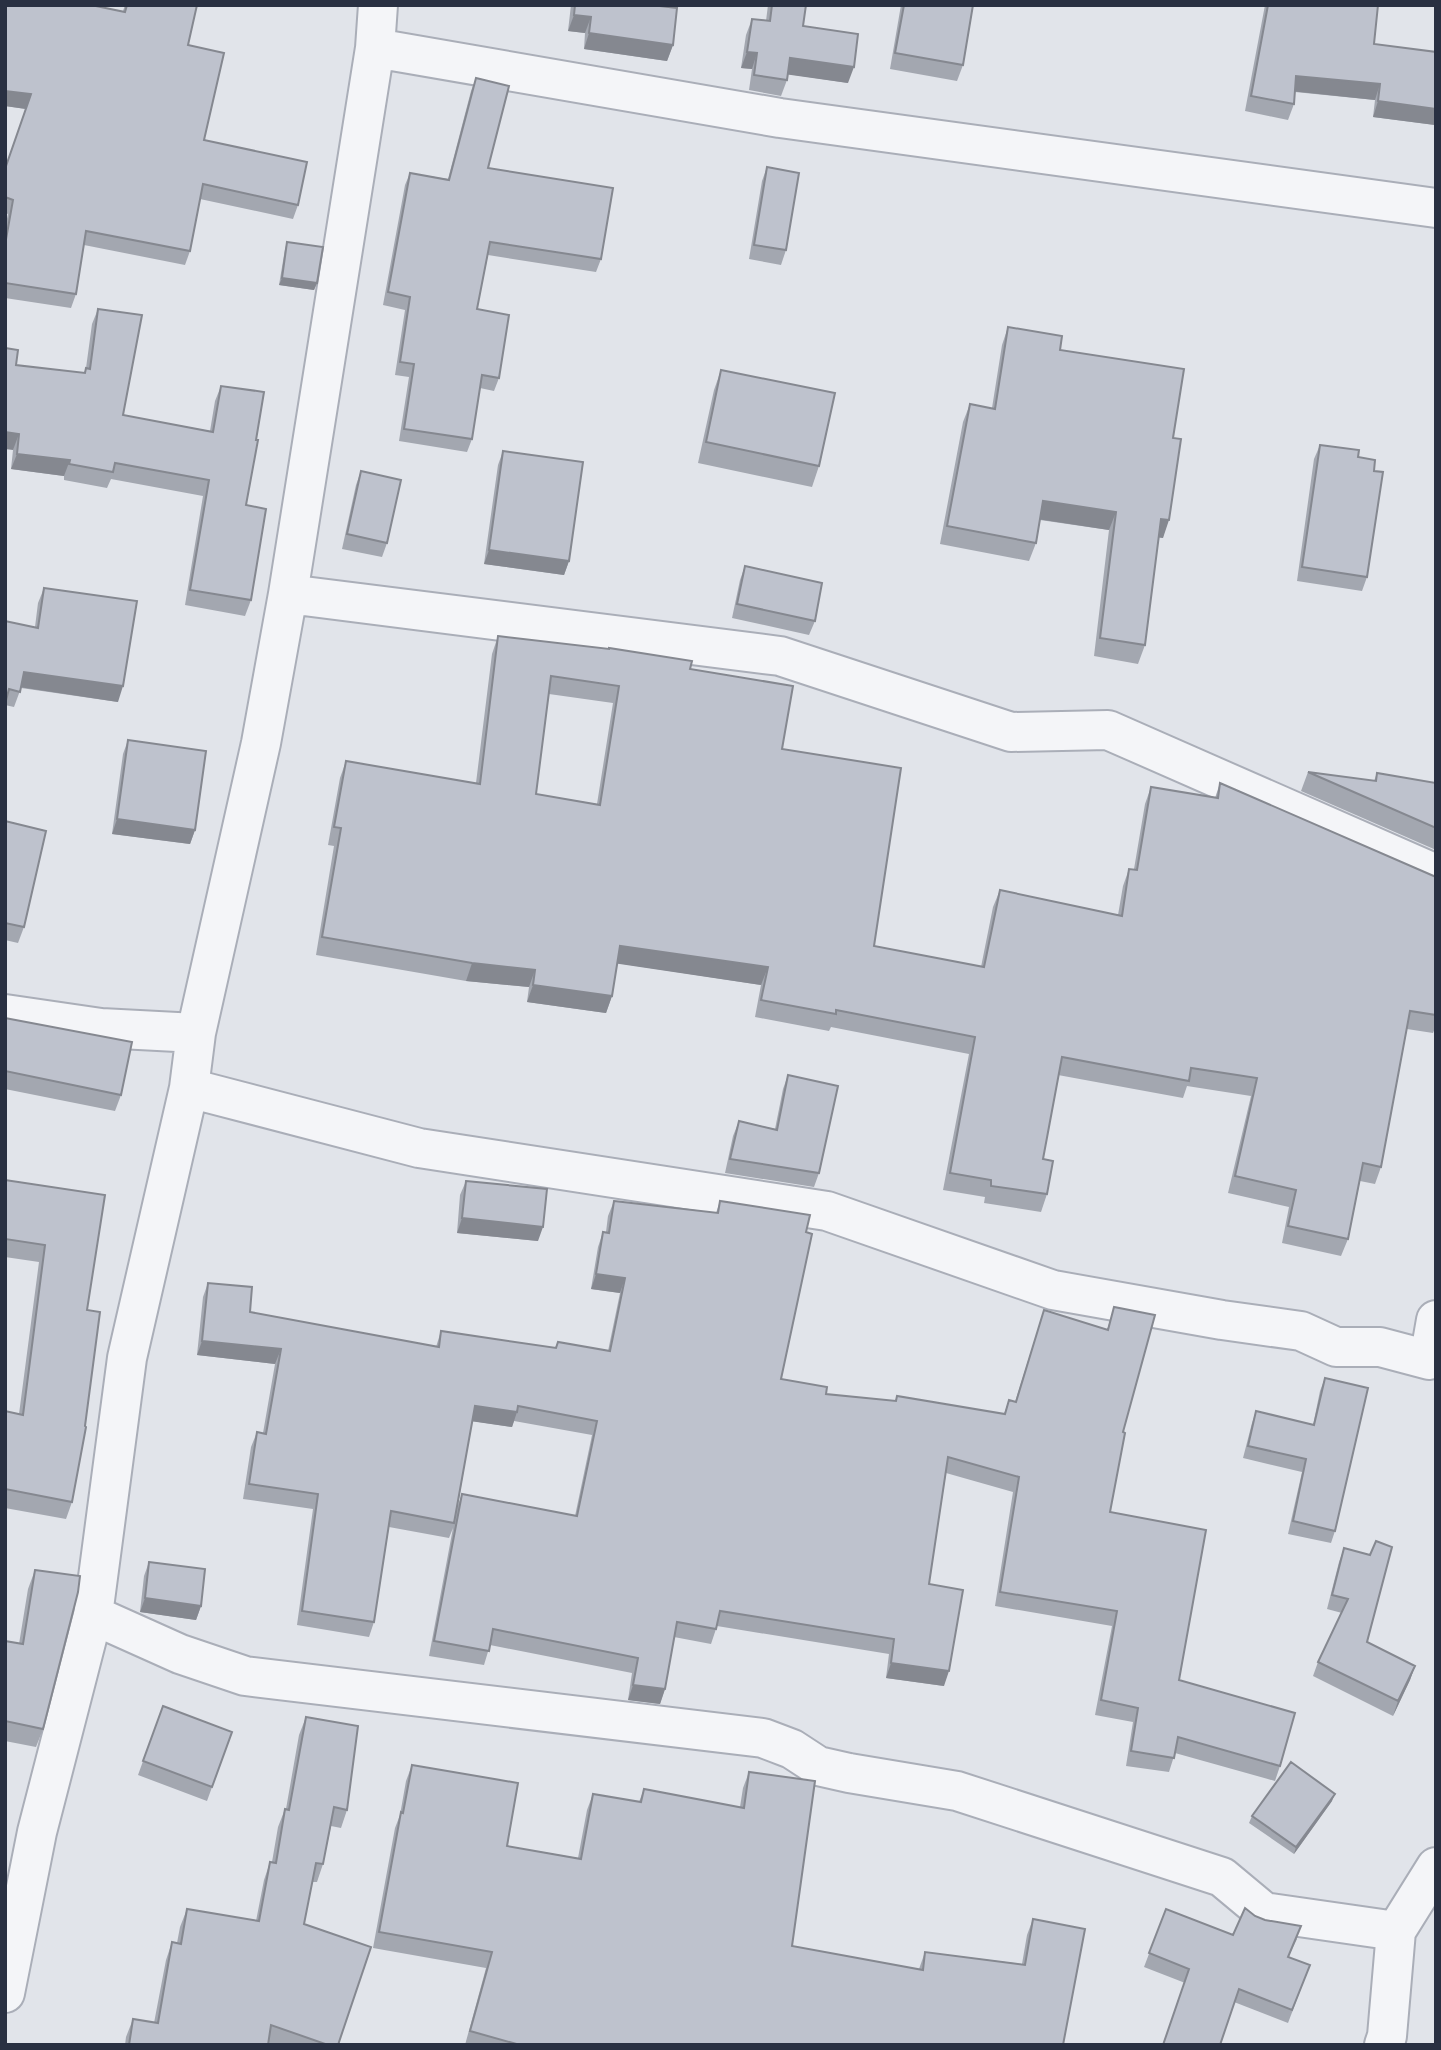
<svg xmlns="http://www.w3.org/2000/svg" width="1441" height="2050" viewBox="0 0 1441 2050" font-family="Quicksand,sans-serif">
<rect width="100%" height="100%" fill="#e1e4ea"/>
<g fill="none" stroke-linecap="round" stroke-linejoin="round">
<defs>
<path id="minor" d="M 375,48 L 780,118 L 1436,208
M 288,594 L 780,656 L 1011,732 L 1108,730 L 1436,874
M 5,1014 L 101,1028 L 196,1033
M 189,1088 L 419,1148 L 827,1211 L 1053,1290 L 1222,1320 L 1301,1331 L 1336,1347 L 1380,1347 L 1429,1360 L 1436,1320
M 93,1615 L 180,1654 L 245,1676 L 763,1738 L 792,1749 L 818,1766 L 849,1773 L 957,1791 L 1222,1877 L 1264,1912 L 1396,1931
M 5,1993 L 37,1832 L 93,1615 L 127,1358 L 189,1088 L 196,1033 L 261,743 L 288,594 L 375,48 L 378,5
M 1384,2045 L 1387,2036 L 1396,1931 L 1436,1867"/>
</defs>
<!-- minor casing -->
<use href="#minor" stroke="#aaaeb8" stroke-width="42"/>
<!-- minor -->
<use href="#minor" stroke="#f4f5f8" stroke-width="38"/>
</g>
<!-- wall -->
<path fill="#a3a7b0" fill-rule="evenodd" d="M 5,5 L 123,11 L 125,5 L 197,5 L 188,45 L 204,140 L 298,205 L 293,219 L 200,199 L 190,251 L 185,265 L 84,245 L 76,294 L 71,308 L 5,298 L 5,228 L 8,214 L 5,213 L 5,168 L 26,109 L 5,106 Z
M 571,5 L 651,5 L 673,45 L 667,61 L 584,49 L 585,33 L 568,31 Z
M 768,5 L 806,5 L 803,26 L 848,83 L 788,74 L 787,80 L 781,96 L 749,90 L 752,69 L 741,68 L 746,35 L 752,19 L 766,21 Z
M 901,5 L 973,5 L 963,65 L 957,81 L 890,69 Z
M 1265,5 L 1378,5 L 1374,44 L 1435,125 L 1373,117 L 1375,100 L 1295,92 L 1294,104 L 1288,120 L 1245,111 Z
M 476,78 L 488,168 L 601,259 L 596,272 L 488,255 L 477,309 L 499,378 L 494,391 L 480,388 L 472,439 L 467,452 L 399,441 L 409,377 L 395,375 L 405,310 L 383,305 L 405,185 L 410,173 L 448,179 L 471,91 Z
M 767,167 L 786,250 L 781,265 L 749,259 L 762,181 Z
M 287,242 L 317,283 L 314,290 L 279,285 L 285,249 Z
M 98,309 L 123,415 L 210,431 L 215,401 L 221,386 L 256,440 L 246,505 L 251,600 L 245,616 L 185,605 L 203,496 L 111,479 L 107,488 L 64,480 L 64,476 L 11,469 L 13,450 L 16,365 L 84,373 L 86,368 L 92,324 Z
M 1008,327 L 1060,350 L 1173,438 L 1163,538 L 1159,537 L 1145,645 L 1138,664 L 1094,656 L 1109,530 L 1040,520 L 1036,543 L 1029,561 L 940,544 L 963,422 L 970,404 L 992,408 L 1002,345 Z
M 721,370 L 819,466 L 812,487 L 698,463 L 714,390 Z
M 1320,445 L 1358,457 L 1367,577 L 1362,591 L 1297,581 L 1314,459 Z
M 503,451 L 569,561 L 564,575 L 484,564 L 498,465 Z
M 361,471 L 387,543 L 382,557 L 342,549 L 356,485 Z
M 745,566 L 815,621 L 809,635 L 732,618 L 740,580 Z
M 44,588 L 118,702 L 21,688 L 14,707 L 5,705 L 5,621 L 35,627 L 38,603 Z
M 498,636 L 690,669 L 782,749 L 874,946 L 981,967 L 993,907 L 1000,890 L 1118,915 L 1123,886 L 1129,869 L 1134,869 L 1145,804 L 1151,787 L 1215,798 L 1220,783 L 1436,877 L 1436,1026 L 1433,1033 L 1407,1029 L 1381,1167 L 1375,1184 L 1360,1181 L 1348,1239 L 1341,1256 L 1282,1243 L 1289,1207 L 1228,1193 L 1251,1096 L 1187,1086 L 1183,1098 L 1058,1075 L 1043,1159 L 1047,1194 L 1041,1212 L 984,1203 L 985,1197 L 943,1190 L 969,1054 L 831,1027 L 829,1031 L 755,1017 L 761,985 L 617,963 L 612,996 L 606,1013 L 527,1002 L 529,987 L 466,981 L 316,955 L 334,846 L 328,845 L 340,778 L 346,761 L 476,783 L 492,654 ZM 549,694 L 613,703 L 597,804 L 536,794 Z
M 128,740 L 195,830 L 190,844 L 112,834 L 123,754 Z
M 1308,772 L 1374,781 L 1377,773 L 1436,783 L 1436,850 L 1301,791 Z
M 5,821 L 24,927 L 18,943 L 5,940 Z
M 5,1018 L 121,1095 L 115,1111 L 5,1089 Z
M 788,1075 L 819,1173 L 814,1187 L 725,1173 L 733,1136 L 739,1121 L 775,1129 L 783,1089 Z
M 5,1180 L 87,1310 L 72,1502 L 66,1519 L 5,1508 L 5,1411 L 19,1414 L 39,1262 L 5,1257 Z
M 466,1181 L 538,1241 L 457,1233 L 460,1195 Z
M 614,1201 L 716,1213 L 720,1201 L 806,1232 L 781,1379 L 826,1394 L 895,1401 L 897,1396 L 1004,1414 L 1009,1400 L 1015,1402 L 1044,1310 L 1107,1330 L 1114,1307 L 1123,1432 L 1110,1512 L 1179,1680 L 1280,1766 L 1275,1781 L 1175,1753 L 1169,1772 L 1126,1766 L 1133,1722 L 1095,1715 L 1112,1626 L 995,1606 L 1013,1492 L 946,1473 L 929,1584 L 944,1686 L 886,1678 L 889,1654 L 717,1626 L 711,1644 L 674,1637 L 665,1689 L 660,1704 L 628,1700 L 632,1673 L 490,1645 L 484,1665 L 429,1656 L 453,1528 L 449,1538 L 389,1527 L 374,1622 L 369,1637 L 297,1625 L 313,1509 L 243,1499 L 251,1447 L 257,1432 L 263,1433 L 275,1364 L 197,1355 L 203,1297 L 208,1283 L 250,1312 L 436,1347 L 441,1331 L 555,1348 L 558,1342 L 608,1351 L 620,1293 L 591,1289 L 598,1247 L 603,1232 L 606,1232 L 608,1216 ZM 472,1421 L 512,1427 L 514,1421 L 592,1435 L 575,1516 L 462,1494 L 458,1505 Z
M 1325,1378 L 1335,1531 L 1331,1543 L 1288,1534 L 1302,1472 L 1243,1458 L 1252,1423 L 1256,1411 L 1313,1425 L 1320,1391 Z
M 1344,1548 L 1367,1642 L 1415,1666 L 1410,1680 L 1393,1716 L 1313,1676 L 1318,1662 L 1342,1613 L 1327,1609 L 1339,1562 Z
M 149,1562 L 201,1606 L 196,1620 L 140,1612 L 144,1576 Z
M 35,1570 L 43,1729 L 36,1747 L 5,1741 L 5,1641 L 19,1644 L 28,1589 Z
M 163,1706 L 232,1732 L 207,1801 L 138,1775 Z
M 306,1717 L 347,1810 L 341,1828 L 331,1826 L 323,1864 L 317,1882 L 312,1882 L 304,1924 L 338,2045 L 125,2045 L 126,2037 L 133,2019 L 154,2023 L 166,1960 L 172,1942 L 177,1943 L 180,1927 L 187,1909 L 256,1921 L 264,1880 L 270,1862 L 272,1862 L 278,1827 L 285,1809 L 286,1809 L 299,1735 Z
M 412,1765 L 507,1846 L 578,1858 L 587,1810 L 593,1794 L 639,1802 L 644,1789 L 740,1807 L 743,1788 L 749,1772 L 792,1946 L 919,1969 L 925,1952 L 1022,1964 L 1027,1935 L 1033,1919 L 1063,2045 L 465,2045 L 486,1968 L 373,1948 L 395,1828 L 400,1815 L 406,1781 Z
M 1332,1801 L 1294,1854 L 1249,1823 L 1252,1816 Z
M 1166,1909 L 1233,1935 L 1255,1916 L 1297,1939 L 1288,1957 L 1310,1965 L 1288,2023 L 1144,1967 Z"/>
<!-- shaded-wall -->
<path fill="#858890" d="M 574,15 L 591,17 L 585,33 L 568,31 Z
M 589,33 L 673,45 L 667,61 L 584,49 Z
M 747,52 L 757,53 L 752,69 L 741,68 Z
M 790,58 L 854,67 L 848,83 L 784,74 Z
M 1296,76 L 1380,84 L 1375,100 L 1290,91 Z
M 5,91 L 31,94 L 26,109 L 5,106 Z
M 1378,101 L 1436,109 L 1435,125 L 1373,117 Z
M 282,278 L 317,283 L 314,290 L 279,285 Z
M 5,432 L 19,434 L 13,450 L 5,449 Z
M 17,454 L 70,460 L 64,476 L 11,469 Z
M 1043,501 L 1116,512 L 1109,530 L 1037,519 Z
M 1161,519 L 1169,520 L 1163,538 L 1155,537 Z
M 489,550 L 569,561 L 564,575 L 484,564 Z
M 24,672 L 123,686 L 118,702 L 19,687 Z
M 117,819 L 195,830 L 190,844 L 112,834 Z
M 620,946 L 768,967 L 761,985 L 613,963 Z
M 472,963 L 535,970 L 529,987 L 466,981 Z
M 533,985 L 612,996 L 606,1013 L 527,1002 Z
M 462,1218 L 543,1227 L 538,1241 L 457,1233 Z
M 596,1274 L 625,1278 L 620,1293 L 591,1289 Z
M 202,1341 L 281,1349 L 275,1364 L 197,1355 Z
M 475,1406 L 517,1412 L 512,1427 L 470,1421 Z
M 145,1598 L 201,1606 L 196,1620 L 140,1612 Z
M 891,1663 L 949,1671 L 944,1686 L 886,1678 Z
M 1415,1666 L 1410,1680 L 1393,1716 L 1398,1701 Z
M 633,1685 L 665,1689 L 660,1704 L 628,1700 Z
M 1335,1794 L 1332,1801 L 1294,1854 L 1296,1847 Z"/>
<!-- building -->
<path fill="#bec2cd" stroke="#858890" stroke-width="2" fill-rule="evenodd" d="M 5,5 L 91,5 L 125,12 L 127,5 L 197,5 L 188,45 L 224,53 L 204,140 L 307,162 L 298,205 L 203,184 L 190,251 L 86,231 L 76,294 L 5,283 L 5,245 L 13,200 L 5,197 L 5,169 L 31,94 L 5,91 Z
M 575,5 L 651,5 L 677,8 L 673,45 L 589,33 L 591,17 L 574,15 Z
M 772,5 L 806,5 L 803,26 L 858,34 L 854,67 L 790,58 L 787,80 L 754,75 L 757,53 L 747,52 L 752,19 L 770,21 Z
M 904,5 L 973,5 L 963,65 L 895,53 Z
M 1268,5 L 1378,5 L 1374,44 L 1436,52 L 1436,109 L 1378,101 L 1380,84 L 1296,76 L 1294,104 L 1251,96 Z
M 476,78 L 509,86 L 488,168 L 613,188 L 601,259 L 490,242 L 477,309 L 509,315 L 499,378 L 482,375 L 472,439 L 404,429 L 414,364 L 400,362 L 410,297 L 388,292 L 410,173 L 449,180 Z
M 767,167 L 799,173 L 786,250 L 754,245 Z
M 287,242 L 323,247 L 317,283 L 282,278 Z
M 98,309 L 142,315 L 123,415 L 213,432 L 221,386 L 264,392 L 256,440 L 258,440 L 246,505 L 266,509 L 251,600 L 190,590 L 209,480 L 115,463 L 113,472 L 69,464 L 70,460 L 17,454 L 19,434 L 5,432 L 5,348 L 18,350 L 16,365 L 85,373 L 86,368 L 90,369 Z
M 1008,327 L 1062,336 L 1060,350 L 1184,369 L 1173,438 L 1181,439 L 1169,520 L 1161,519 L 1145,645 L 1100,638 L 1116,512 L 1043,501 L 1036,543 L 947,526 L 970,404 L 995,409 Z
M 721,370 L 835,393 L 819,466 L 706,442 Z
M 1320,445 L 1359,450 L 1358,457 L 1375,460 L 1374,471 L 1383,472 L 1367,577 L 1302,567 Z
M 503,451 L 583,462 L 569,561 L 489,550 Z
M 361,471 L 401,480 L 387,543 L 347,534 Z
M 745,566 L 822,583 L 815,621 L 737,604 Z
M 44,588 L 137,601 L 123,686 L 24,672 L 20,692 L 9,689 L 5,704 L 5,621 L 38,628 Z
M 498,636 L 609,649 L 609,648 L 692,661 L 690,669 L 793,686 L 782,749 L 901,768 L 874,946 L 984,967 L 1000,890 L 1122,916 L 1129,869 L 1137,870 L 1151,787 L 1218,798 L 1220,783 L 1436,877 L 1436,1015 L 1410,1011 L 1381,1167 L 1363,1163 L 1348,1239 L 1288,1226 L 1296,1190 L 1235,1176 L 1257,1078 L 1191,1068 L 1189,1081 L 1062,1057 L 1043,1159 L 1053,1161 L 1047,1194 L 991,1186 L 991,1180 L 950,1173 L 975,1037 L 836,1010 L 836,1014 L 761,1000 L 768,967 L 620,946 L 612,996 L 533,985 L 535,970 L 472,963 L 322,937 L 341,828 L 334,827 L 346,761 L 480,784 ZM 551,676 L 619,686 L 600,805 L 536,794 Z
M 128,740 L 206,751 L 195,830 L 117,819 Z
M 1308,772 L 1376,781 L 1377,773 L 1436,783 L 1436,828 Z
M 5,821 L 46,831 L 24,927 L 5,923 Z
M 5,1018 L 132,1042 L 121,1095 L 5,1071 Z
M 788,1075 L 838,1086 L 819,1173 L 730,1159 L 739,1121 L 777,1130 Z
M 5,1180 L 105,1195 L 87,1310 L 100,1312 L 85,1426 L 86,1427 L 72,1502 L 5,1489 L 5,1411 L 23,1415 L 45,1245 L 5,1239 Z
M 466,1181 L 547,1189 L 543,1227 L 462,1218 Z
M 614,1201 L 718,1213 L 720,1201 L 810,1215 L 806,1232 L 812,1234 L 781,1379 L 827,1387 L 826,1394 L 896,1401 L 897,1396 L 1005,1414 L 1009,1400 L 1016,1402 L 1044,1310 L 1108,1330 L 1114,1307 L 1155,1315 L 1123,1432 L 1125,1433 L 1110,1512 L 1206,1530 L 1179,1680 L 1295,1713 L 1280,1766 L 1178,1737 L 1174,1758 L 1131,1751 L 1138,1708 L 1101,1700 L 1117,1611 L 1000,1592 L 1019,1477 L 948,1457 L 929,1584 L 963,1590 L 949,1671 L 891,1663 L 894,1639 L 720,1611 L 716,1629 L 677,1622 L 665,1689 L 633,1685 L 638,1658 L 493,1629 L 489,1651 L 434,1641 L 462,1494 L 577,1516 L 597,1421 L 518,1406 L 517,1412 L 475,1406 L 454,1523 L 391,1511 L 374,1622 L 302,1611 L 318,1494 L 249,1484 L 257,1432 L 266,1434 L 281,1349 L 202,1341 L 208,1283 L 252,1287 L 250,1312 L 439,1347 L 441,1331 L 556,1348 L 558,1342 L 610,1351 L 625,1278 L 596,1274 L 603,1232 L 609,1233 Z
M 1325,1378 L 1368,1388 L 1335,1531 L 1293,1521 L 1306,1459 L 1248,1446 L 1256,1411 L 1314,1425 Z
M 1376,1541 L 1392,1547 L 1367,1642 L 1415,1666 L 1398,1701 L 1318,1662 L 1348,1599 L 1332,1595 L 1344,1548 L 1370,1555 Z
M 149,1562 L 205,1569 L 201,1606 L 145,1598 Z
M 35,1570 L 80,1576 L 78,1592 L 43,1729 L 5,1721 L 5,1641 L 23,1644 Z
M 163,1706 L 232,1732 L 212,1787 L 143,1761 Z
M 306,1717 L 358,1726 L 347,1810 L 334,1807 L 323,1864 L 316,1863 L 304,1924 L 371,1947 L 338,2045 L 328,2045 L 271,2025 L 268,2045 L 129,2045 L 133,2019 L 158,2023 L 172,1942 L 181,1944 L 187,1909 L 259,1921 L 270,1862 L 276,1863 L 285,1809 L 289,1810 Z
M 1291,1762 L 1335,1794 L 1296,1847 L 1252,1816 Z
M 412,1765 L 518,1783 L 507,1846 L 581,1859 L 593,1794 L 641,1802 L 644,1789 L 744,1808 L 749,1772 L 815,1781 L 792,1946 L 923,1970 L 925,1952 L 1025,1965 L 1033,1919 L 1085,1929 L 1063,2045 L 520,2045 L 470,2031 L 492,1952 L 379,1932 L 401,1812 L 403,1813 Z
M 1245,1908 L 1255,1916 L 1265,1920 L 1301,1926 L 1288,1957 L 1310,1965 L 1292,2010 L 1239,1989 L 1220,2045 L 1163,2045 L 1189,1969 L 1149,1953 L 1166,1909 L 1233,1935 Z"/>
<!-- border -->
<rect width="1441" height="2050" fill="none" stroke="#293042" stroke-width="14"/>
</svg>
